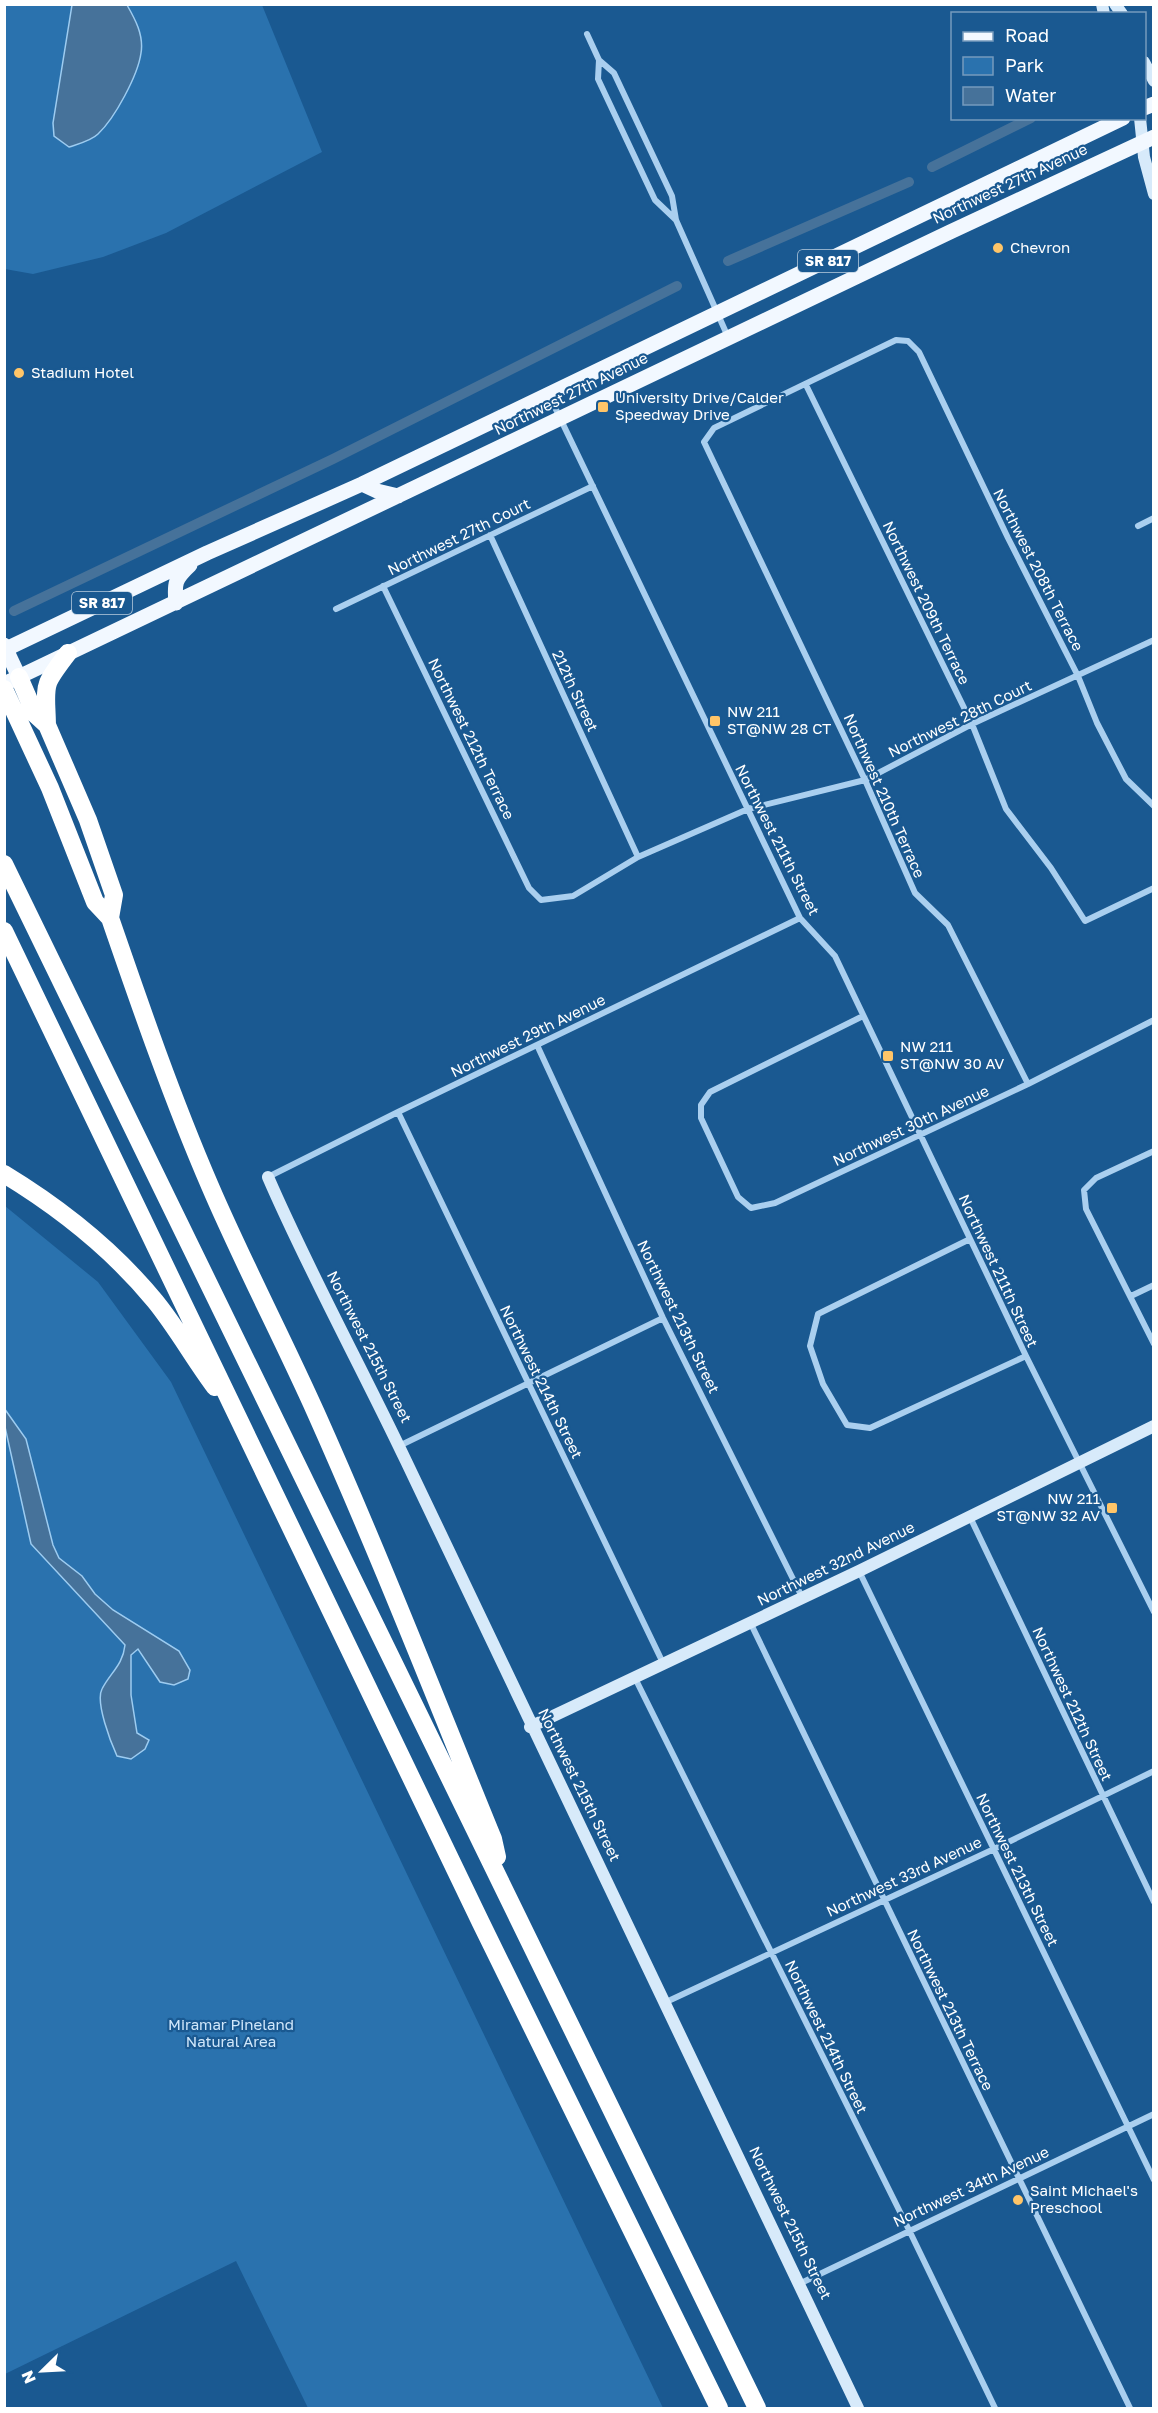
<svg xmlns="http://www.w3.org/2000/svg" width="1158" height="2413" viewBox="0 0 1158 2413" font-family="'Golos Text',sans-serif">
<rect width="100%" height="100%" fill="#1a5991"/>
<!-- green -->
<path fill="#2a72ae" d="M 4,5 L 262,5 L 322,152 L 166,233 L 103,257 L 33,274 L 5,269 Z
M 5,1206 L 98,1282 L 171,1382 L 663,2408 L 308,2408 L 236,2261 L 5,2374 Z"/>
<!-- water -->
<path fill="#46729a" stroke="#9dccf1" stroke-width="1.5" d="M 72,5 L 127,5 C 135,19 144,35 141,53 C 138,75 115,118 98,134 C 91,141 78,144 69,147 L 54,136 L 53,123 Z
M 4,1408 L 26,1439 L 53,1545 L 59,1558 L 82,1576 L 95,1594 L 113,1610 L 179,1651 L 190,1670 L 188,1679 L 174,1685 L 160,1682 L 138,1649 L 131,1655 L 131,1695 L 137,1733 L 149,1740 L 145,1749 L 131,1759 L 117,1756 C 111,1743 95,1702 102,1689 C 110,1673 123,1665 125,1645 L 31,1544 L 5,1427 Z"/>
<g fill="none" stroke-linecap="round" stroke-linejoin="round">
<!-- canal -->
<path stroke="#46729a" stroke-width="10" d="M 932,167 L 1031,118
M 728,261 L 909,182
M 14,611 L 333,459 L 677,286"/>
<!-- street -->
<path stroke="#aacfef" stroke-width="6" d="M 587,34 L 599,60 L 614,73 L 672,196 L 676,220 L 728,337
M 599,60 L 598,79 L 655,200 L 676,220
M 806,385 L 972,724 L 1006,809 L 1051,868 L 1085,921 L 1154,888
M 549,395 L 800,918 L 835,956 L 1026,1356 L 1154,1612
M 1138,526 L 1154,518
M 490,535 L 638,857
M 383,586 L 529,888 L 541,900 L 573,896 L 638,857 L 748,809 L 865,780 L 972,724 L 1154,640
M 336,609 L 593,486
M 863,1016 L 710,1092 L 701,1105 L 701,1118 L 738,1197 L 751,1208 L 775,1203 L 1028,1084 L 1154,1020
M 537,1045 L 663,1318 L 802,1597
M 1028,1084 L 948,925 L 915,893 L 865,780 L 704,442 L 714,428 L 896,340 L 908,341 L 919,352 L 1008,538 L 1078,676 L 1097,723 L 1126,779 L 1154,806
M 398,1112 L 663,1663
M 1154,1151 L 1096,1178 L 1084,1190 L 1086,1209 L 1154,1344
M 268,1177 L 398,1112 L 800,918
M 970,1239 L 818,1314 L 810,1346 L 823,1384 L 847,1425 L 870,1428 L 1026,1356
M 1131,1296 L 1154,1285
M 399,1446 L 663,1318
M 970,1517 L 1154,1902
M 859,1571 L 1154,2180
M 750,1622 L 1130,2408
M 635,1678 L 909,2230 L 995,2408
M 664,2003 L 994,1849 L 1154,1771
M 799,2284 L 1154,2114"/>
<!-- secondary -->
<path stroke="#d7eafa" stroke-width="12" d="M 1102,4 L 1104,14
M 1115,4 L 1122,14
M 1144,62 L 1154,81
M 1140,118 L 1144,157 L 1154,194
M 268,1177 C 310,1274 361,1366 406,1461 C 555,1778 707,2093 858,2408
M 530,1727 L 859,1571 L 1154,1426"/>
<!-- primary -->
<path stroke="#f2f8ff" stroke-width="15" d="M 1144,108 L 1154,104
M 362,484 L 377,491 L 398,496
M 176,603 C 174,583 175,579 190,565
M 4,645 L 19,677
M 4,650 L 207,553 L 362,484 L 1123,118
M 4,684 L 950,232 L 1154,137"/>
<!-- highway -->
<path stroke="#fff" stroke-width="18" d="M 19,677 L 35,714 L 47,725 L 88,820 L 114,895 L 110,918
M 4,689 L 50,788 L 95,902 L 110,918 C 141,1008 172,1098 210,1186 C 243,1263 282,1337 316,1413 C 379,1554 435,1697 493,1839 L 497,1857
M 47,725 C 46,683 41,688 68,653
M 4,864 L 757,2408
M 4,931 L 481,1923 L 719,2408
M 4,1174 C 60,1208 113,1250 155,1301 C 177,1328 194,1359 215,1387"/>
</g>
<!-- markers -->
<g fill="#ffc568" stroke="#1a5991" stroke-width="2">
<circle cx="998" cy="248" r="6"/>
<circle cx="19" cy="373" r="6"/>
<rect x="597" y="401" width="12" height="12" rx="3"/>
<rect x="709" y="715" width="12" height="12" rx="3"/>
<rect x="882" y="1050" width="12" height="12" rx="3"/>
<rect x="1106" y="1502" width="12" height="12" rx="3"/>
<circle cx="1018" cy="2200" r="6"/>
</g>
<g text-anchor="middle" stroke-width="4.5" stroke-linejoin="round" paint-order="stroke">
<!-- shield labels -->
<g fill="#1a5991" stroke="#bacdde" stroke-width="1.5">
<rect x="798" y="250" width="60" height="22" rx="4.5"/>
<rect x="72" y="592" width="60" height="22" rx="4.5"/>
</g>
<g font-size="14" font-weight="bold" fill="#fff">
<text x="828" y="266">SR 817</text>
<text x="102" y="608">SR 817</text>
</g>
<!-- street labels -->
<g font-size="15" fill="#fff" stroke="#1a5991">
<text transform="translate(1010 184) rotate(-25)" y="5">Northwest 27th Avenue</text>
<text transform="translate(571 394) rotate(-26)" y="5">Northwest 27th Avenue</text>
<text transform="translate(459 537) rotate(-26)" y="5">Northwest 27th Court</text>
<text transform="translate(1038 570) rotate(63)" y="5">Northwest 208th Terrace</text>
<text transform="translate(926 603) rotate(64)" y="5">Northwest 209th Terrace</text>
<text transform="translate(575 691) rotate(65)" y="5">212th Street</text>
<text transform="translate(960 719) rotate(-26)" y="5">Northwest 28th Court</text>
<text transform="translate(471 739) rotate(64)" y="5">Northwest 212th Terrace</text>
<text transform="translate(884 796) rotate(66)" y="5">Northwest 210th Terrace</text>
<text transform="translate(777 840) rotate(63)" y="5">Northwest 211th Street</text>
<text transform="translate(528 1036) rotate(-26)" y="5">Northwest 29th Avenue</text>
<text transform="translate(911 1126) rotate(-25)" y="5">Northwest 30th Avenue</text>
<text transform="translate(998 1271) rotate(65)" y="5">Northwest 211th Street</text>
<text transform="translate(678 1317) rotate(64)" y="5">Northwest 213th Street</text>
<text transform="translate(369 1347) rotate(63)" y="5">Northwest 215th Street</text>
<text transform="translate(541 1382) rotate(64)" y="5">Northwest 214th Street</text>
<text transform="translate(836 1564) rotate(-26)" y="5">Northwest 32nd Avenue</text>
<text transform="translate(1072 1704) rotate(65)" y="5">Northwest 212th Street</text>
<text transform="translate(579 1785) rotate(64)" y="5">Northwest 215th Street</text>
<text transform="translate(1017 1870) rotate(64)" y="5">Northwest 213th Street</text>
<text transform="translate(904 1877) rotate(-25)" y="5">Northwest 33rd Avenue</text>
<text transform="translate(950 2010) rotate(64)" y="5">Northwest 213th Terrace</text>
<text transform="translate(826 2037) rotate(64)" y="5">Northwest 214th Street</text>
<text transform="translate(971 2187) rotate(-25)" y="5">Northwest 34th Avenue</text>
<text transform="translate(790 2223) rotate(64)" y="5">Northwest 215th Street</text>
</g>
<!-- poi labels -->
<g font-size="15" fill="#fff" stroke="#1a5991" text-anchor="start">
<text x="1010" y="253">Chevron</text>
<text x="31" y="378">Stadium Hotel</text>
<text x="615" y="403">University Drive/Calder<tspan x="615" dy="17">Speedway Drive</tspan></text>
<text x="727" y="717">NW 211<tspan x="727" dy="17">ST@NW 28 CT</tspan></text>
<text x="900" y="1052">NW 211<tspan x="900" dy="17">ST@NW 30 AV</tspan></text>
<text x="1100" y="1504" text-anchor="end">NW 211<tspan x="1100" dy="17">ST@NW 32 AV</tspan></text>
<text x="1030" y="2196">Saint Michael's<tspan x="1030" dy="17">Preschool</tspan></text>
</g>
<!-- park labels -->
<g font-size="15" fill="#d0e7fb" stroke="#1a5991">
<text x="231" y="2030">Miramar Pineland<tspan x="231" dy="17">Natural Area</tspan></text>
</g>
</g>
<!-- border -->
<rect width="1158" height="2413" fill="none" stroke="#ffffff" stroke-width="12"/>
<!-- legend -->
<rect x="951" y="12" width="195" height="108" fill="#1a5991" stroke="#769bbd" stroke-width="1.5"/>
<rect x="963" y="32" width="30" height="9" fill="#f2f8ff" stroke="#769bbd" stroke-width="1.5"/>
<text x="1005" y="42" font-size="18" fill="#ffffff">Road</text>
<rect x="963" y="57" width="30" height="18" fill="#2a72ae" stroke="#769bbd" stroke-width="1.5"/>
<text x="1005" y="72" font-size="18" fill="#ffffff">Park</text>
<rect x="963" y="87" width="30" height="18" fill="#46729a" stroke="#769bbd" stroke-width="1.5"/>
<text x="1005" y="102" font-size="18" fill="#ffffff">Water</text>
<!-- north arrow -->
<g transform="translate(42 2371) rotate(246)" stroke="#1a5991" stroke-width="4.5" paint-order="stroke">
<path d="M0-4.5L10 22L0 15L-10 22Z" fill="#ffffff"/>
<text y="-9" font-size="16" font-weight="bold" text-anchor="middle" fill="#ffffff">N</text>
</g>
</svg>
